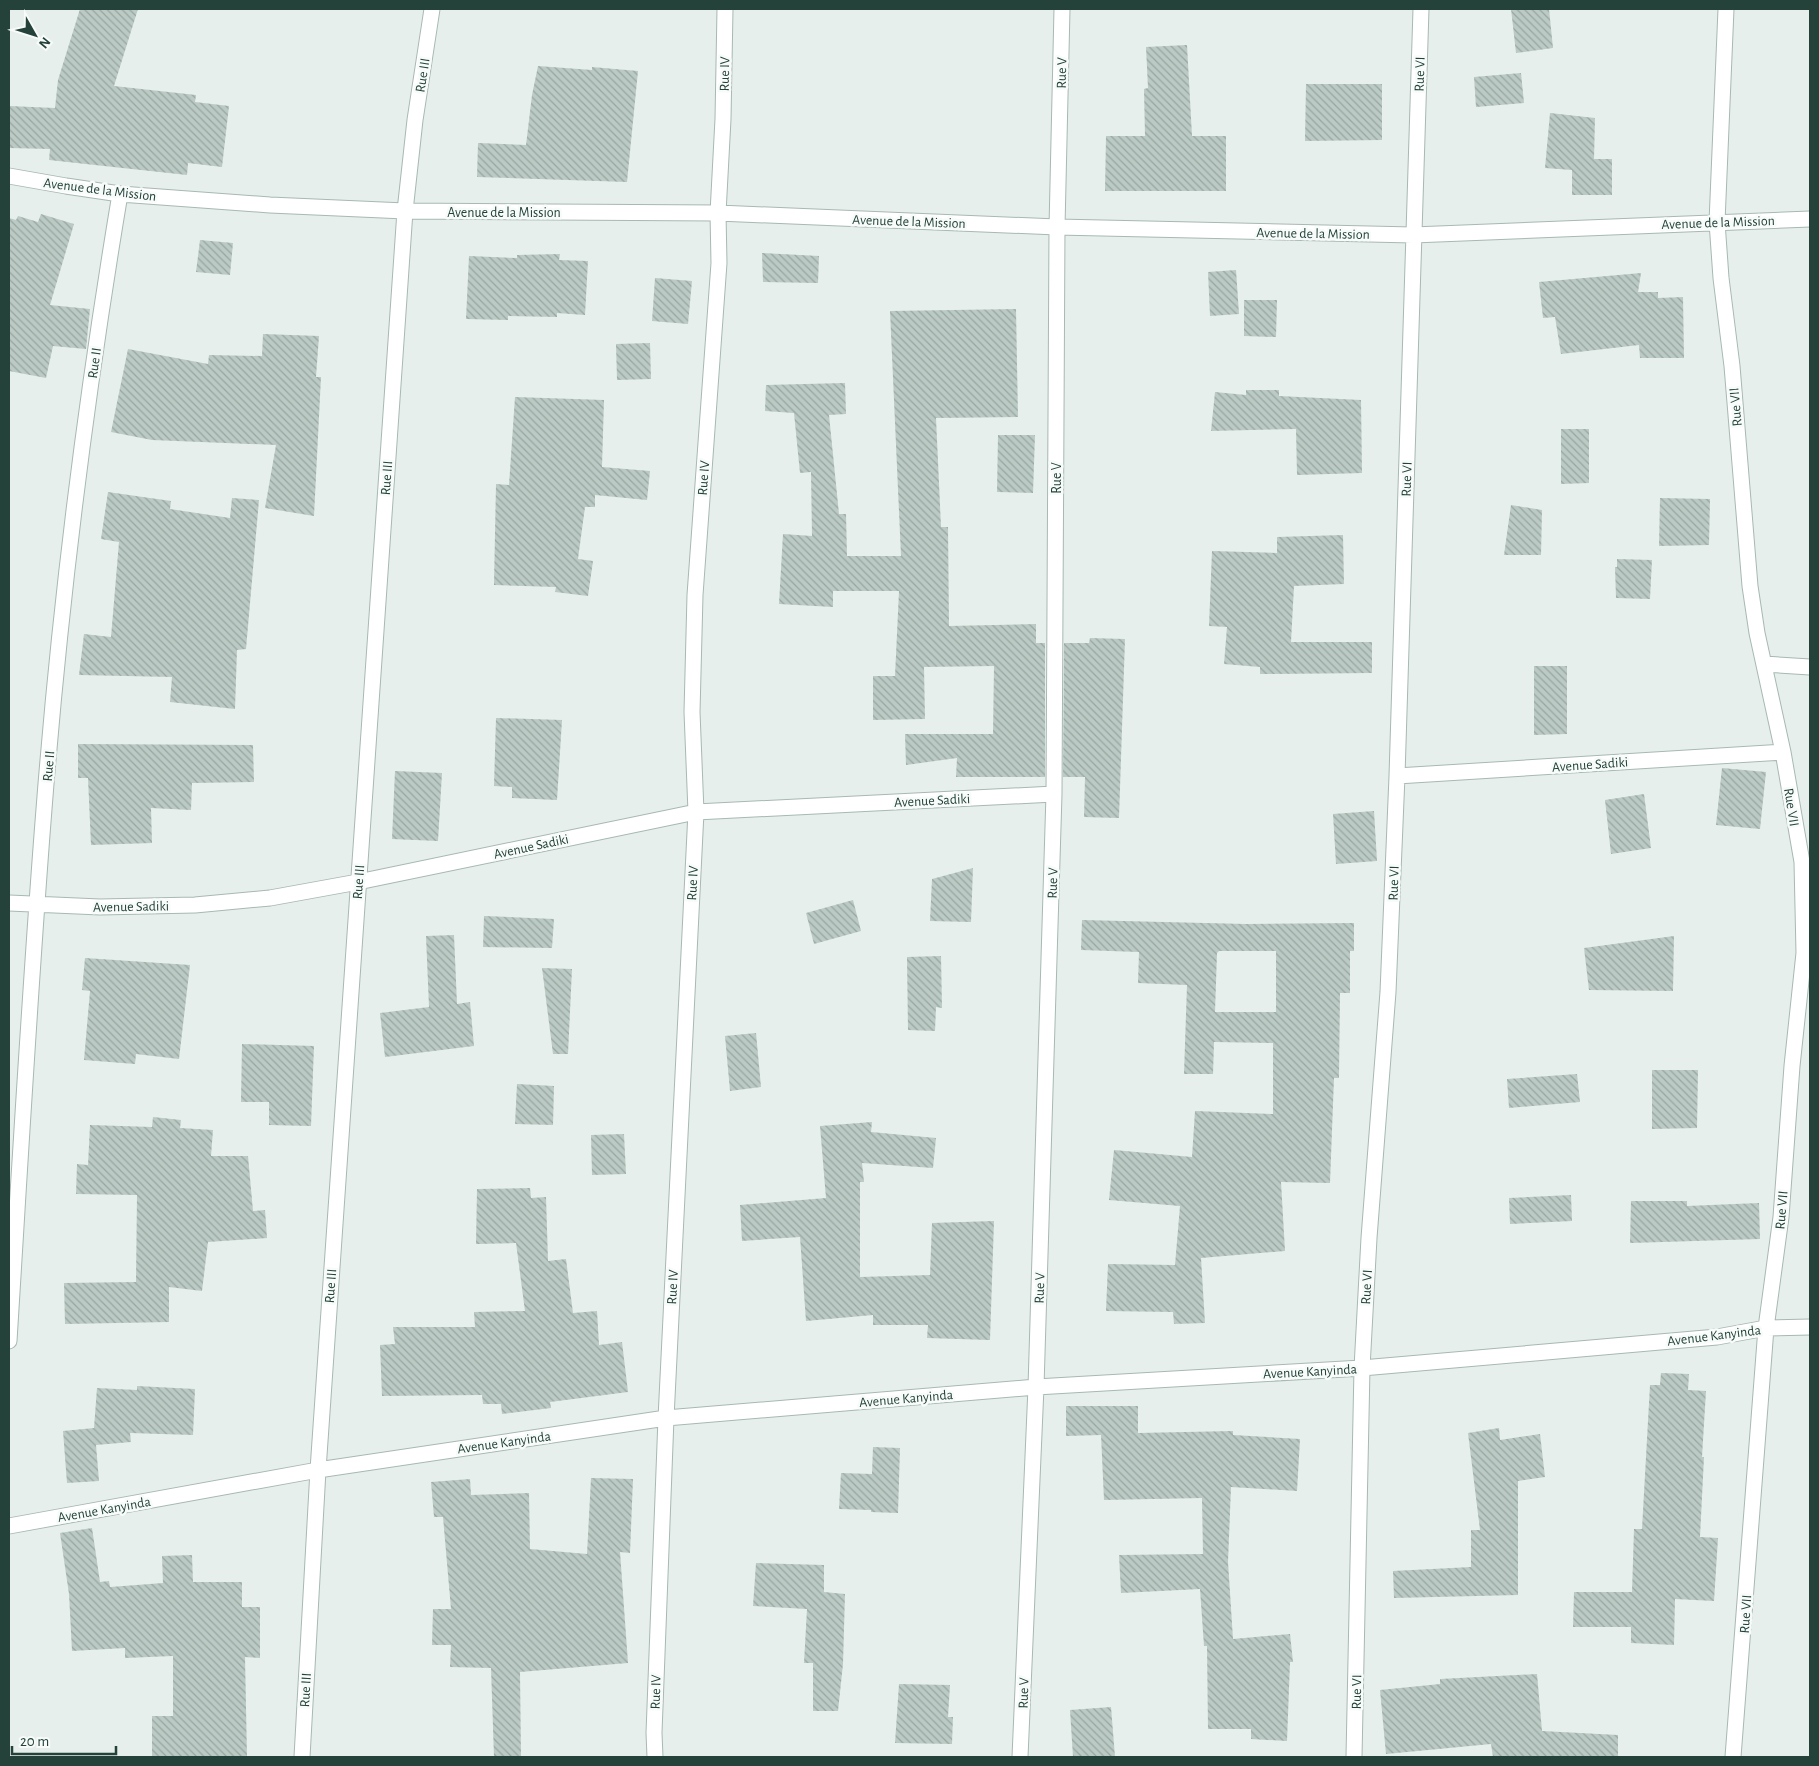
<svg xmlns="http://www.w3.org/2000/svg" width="1819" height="1766" viewBox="0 0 1819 1766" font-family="'Alegreya Sans',sans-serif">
<defs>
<pattern id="building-back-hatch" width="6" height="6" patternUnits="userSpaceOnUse" patternTransform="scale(1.25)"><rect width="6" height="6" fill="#bbcac4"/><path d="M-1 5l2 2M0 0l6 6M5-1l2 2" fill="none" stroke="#98a6a0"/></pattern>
</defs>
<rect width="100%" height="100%" fill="#e6efeb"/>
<!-- building -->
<path fill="url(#building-back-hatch)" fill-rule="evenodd" d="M 80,9 L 138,9 L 114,86 L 196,95 L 195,102 L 229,106 L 222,167 L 188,163 L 187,175 L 49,160 L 50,149 L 9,148 L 9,106 L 55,108 L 58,80 Z
M 1511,9 L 1549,9 L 1553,48 L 1516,53 Z
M 1187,45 L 1192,136 L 1226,136 L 1226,191 L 1105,191 L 1106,136 L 1145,136 L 1144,89 L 1148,88 L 1146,47 Z
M 538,66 L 592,70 L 592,67 L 638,71 L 627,182 L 477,177 L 478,143 L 526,145 L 532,95 Z
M 1521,73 L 1524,103 L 1476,107 L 1474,77 Z
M 1306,84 L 1382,84 L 1382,140 L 1305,141 Z
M 1550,113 L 1595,118 L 1594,159 L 1612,159 L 1612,195 L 1572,195 L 1572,170 L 1545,168 Z
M 41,214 L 74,224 L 50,305 L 90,309 L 86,349 L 53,346 L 46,378 L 9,371 L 9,218 L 16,220 L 18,216 L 38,222 Z
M 200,240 L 233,243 L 230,275 L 196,272 Z
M 762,253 L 819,256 L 818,283 L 763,282 Z
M 560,254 L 559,260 L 588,261 L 585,315 L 557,313 L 557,317 L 508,316 L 508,320 L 466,319 L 469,256 L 517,258 L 517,255 Z
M 1236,270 L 1239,314 L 1210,316 L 1208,272 Z
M 1641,273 L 1638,292 L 1658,292 L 1658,298 L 1683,297 L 1684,358 L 1640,358 L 1639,345 L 1561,354 L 1555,317 L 1543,318 L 1539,282 Z
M 655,278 L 692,281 L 688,324 L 652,321 Z
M 1244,300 L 1277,300 L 1276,337 L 1244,336 Z
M 1016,309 L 1018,417 L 936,418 L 941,527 L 948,527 L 949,626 L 1036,624 L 1036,643 L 1045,643 L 1045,777 L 956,777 L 957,758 L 906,765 L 905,734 L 993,734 L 994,666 L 924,667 L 925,719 L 873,720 L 873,676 L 895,676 L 899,591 L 833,591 L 833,607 L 779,604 L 783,534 L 812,536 L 811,472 L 800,473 L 794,413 L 765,411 L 766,385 L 845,383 L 846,414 L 829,415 L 839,514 L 846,514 L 847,556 L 901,556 L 890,311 Z
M 263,334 L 319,336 L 316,377 L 321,377 L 314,516 L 265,508 L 276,445 L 152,440 L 111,432 L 128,349 L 208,364 L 209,355 L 262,356 Z
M 650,343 L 651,379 L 617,380 L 616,344 Z
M 1246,390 L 1279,390 L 1279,396 L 1361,400 L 1362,473 L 1297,475 L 1296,429 L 1211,431 L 1215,392 L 1246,395 Z
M 515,397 L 604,400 L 602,467 L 650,471 L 647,500 L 595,495 L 595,507 L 585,507 L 578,559 L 593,561 L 588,596 L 555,592 L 556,587 L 494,585 L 496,484 L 509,485 Z
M 1561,429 L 1589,429 L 1589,483 L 1561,484 Z
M 998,435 L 1035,435 L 1033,493 L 997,492 Z
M 108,492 L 171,501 L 170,509 L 230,518 L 232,498 L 259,500 L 246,649 L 237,650 L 235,709 L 170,702 L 172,677 L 79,675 L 84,634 L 111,637 L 119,542 L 101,539 Z
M 1660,498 L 1710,499 L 1709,545 L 1659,546 Z
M 1511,505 L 1542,510 L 1541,555 L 1504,555 Z
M 1343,535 L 1344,584 L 1294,586 L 1291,642 L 1372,642 L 1372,673 L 1260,674 L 1260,667 L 1224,664 L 1227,627 L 1209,626 L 1212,551 L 1277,553 L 1277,537 Z
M 1617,559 L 1652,560 L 1650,599 L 1616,598 L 1615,567 L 1617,567 Z
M 1090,638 L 1125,639 L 1119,818 L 1084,817 L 1085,777 L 1063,777 L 1064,643 L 1089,643 Z
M 1534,666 L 1567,666 L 1567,734 L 1534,735 Z
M 496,718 L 562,720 L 557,800 L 512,798 L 512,787 L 494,786 Z
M 78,744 L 253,745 L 254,782 L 192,783 L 191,810 L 151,808 L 152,843 L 91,845 L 88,778 L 78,778 Z
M 1722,768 L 1766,772 L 1760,829 L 1716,825 Z
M 395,771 L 442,773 L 438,841 L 392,839 Z
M 1644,794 L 1651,848 L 1611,854 L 1605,800 Z
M 1374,811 L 1377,861 L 1336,864 L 1333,814 Z
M 973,868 L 971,922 L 930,921 L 932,879 Z
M 853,900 L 861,931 L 814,944 L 806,913 Z
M 484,916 L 554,919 L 552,948 L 483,947 Z
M 1082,920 L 1246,924 L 1354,923 L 1354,951 L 1350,951 L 1350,993 L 1340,993 L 1339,1078 L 1334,1078 L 1330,1183 L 1281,1182 L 1285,1251 L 1201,1258 L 1205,1323 L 1174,1324 L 1173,1312 L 1106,1311 L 1108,1264 L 1175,1265 L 1180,1206 L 1109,1200 L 1114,1150 L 1192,1157 L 1195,1111 L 1273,1114 L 1273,1043 L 1214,1042 L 1213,1074 L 1184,1074 L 1187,985 L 1138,983 L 1139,952 L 1081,950 ZM 1219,951 L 1276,951 L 1276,1012 L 1215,1012 L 1217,953 Z
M 454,935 L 457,1004 L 470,1002 L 474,1046 L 385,1057 L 380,1013 L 429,1007 L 426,936 Z
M 1674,936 L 1673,991 L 1589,990 L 1584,948 Z
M 941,956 L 942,1008 L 936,1007 L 935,1031 L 908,1030 L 907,957 Z
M 85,958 L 190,965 L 179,1059 L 136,1054 L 135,1064 L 84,1060 L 90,991 L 82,990 Z
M 542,968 L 572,969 L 568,1054 L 553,1054 Z
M 756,1033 L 761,1087 L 730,1091 L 725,1036 Z
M 242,1044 L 314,1046 L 311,1126 L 269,1125 L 269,1102 L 241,1102 Z
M 1652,1070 L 1698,1070 L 1697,1128 L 1652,1129 Z
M 1577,1074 L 1580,1102 L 1509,1108 L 1507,1079 Z
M 517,1084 L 554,1086 L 553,1125 L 515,1124 Z
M 153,1117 L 181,1120 L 180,1128 L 213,1130 L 211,1156 L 248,1156 L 253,1211 L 265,1210 L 267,1238 L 208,1242 L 202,1291 L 169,1287 L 169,1322 L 65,1324 L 64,1283 L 136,1282 L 137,1195 L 76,1194 L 77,1164 L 88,1165 L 90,1125 L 152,1127 Z
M 872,1122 L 871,1132 L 936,1138 L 933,1168 L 862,1163 L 864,1182 L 860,1182 L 860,1277 L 930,1275 L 932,1223 L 994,1221 L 990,1340 L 927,1338 L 928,1325 L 873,1325 L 873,1315 L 806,1321 L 800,1237 L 742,1241 L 740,1205 L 826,1198 L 820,1126 Z
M 624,1134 L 626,1174 L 592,1175 L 591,1135 Z
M 530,1188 L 531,1198 L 546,1197 L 548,1261 L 566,1259 L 573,1313 L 597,1311 L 599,1345 L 622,1342 L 628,1392 L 550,1402 L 551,1408 L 502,1414 L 501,1404 L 483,1404 L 482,1395 L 382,1396 L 380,1345 L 395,1344 L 393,1327 L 475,1327 L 474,1312 L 525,1311 L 516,1243 L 476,1244 L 477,1189 Z
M 1571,1195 L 1572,1221 L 1510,1224 L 1509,1198 Z
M 1631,1201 L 1687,1201 L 1687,1206 L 1759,1203 L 1760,1239 L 1630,1243 Z
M 1661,1373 L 1689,1374 L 1688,1390 L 1706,1391 L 1702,1457 L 1704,1457 L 1700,1537 L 1718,1538 L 1714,1601 L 1675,1599 L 1674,1645 L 1631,1643 L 1631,1627 L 1573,1627 L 1574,1592 L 1632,1592 L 1634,1529 L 1642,1529 L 1650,1385 L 1660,1385 Z
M 137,1386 L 195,1389 L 193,1435 L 130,1433 L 131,1442 L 96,1445 L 99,1481 L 67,1483 L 63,1431 L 94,1428 L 97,1388 L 137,1390 Z
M 1066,1406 L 1138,1406 L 1138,1433 L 1233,1431 L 1233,1435 L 1300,1439 L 1297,1491 L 1231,1487 L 1228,1562 L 1233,1639 L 1290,1634 L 1293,1662 L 1290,1662 L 1287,1741 L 1251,1739 L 1251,1729 L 1208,1729 L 1207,1646 L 1204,1646 L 1200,1589 L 1121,1593 L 1119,1555 L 1203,1554 L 1202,1498 L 1104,1500 L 1101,1435 L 1066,1436 Z
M 1499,1428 L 1500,1440 L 1540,1434 L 1545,1477 L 1518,1481 L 1518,1595 L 1394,1598 L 1393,1571 L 1471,1567 L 1471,1530 L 1480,1530 L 1468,1433 Z
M 873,1447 L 900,1448 L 898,1513 L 871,1512 L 871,1510 L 839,1509 L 841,1473 L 872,1474 Z
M 591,1478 L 633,1479 L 630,1553 L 620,1552 L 628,1663 L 520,1672 L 521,1757 L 494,1757 L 491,1668 L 450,1667 L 451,1645 L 432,1645 L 433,1609 L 451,1609 L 443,1517 L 434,1517 L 431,1482 L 470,1479 L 471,1495 L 529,1493 L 530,1549 L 587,1554 Z
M 92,1528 L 100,1582 L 109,1581 L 110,1587 L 163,1583 L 162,1556 L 192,1555 L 193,1582 L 242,1582 L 242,1607 L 260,1607 L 260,1658 L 245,1657 L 247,1757 L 152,1757 L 152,1716 L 173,1716 L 173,1656 L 125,1658 L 125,1648 L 72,1651 L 69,1594 L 60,1533 Z
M 756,1563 L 824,1565 L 824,1592 L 845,1594 L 843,1664 L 838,1711 L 813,1711 L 813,1663 L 804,1663 L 807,1609 L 753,1606 Z
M 1537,1674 L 1542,1731 L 1618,1735 L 1618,1757 L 1493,1757 L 1491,1744 L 1386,1754 L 1380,1690 L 1440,1684 L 1440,1679 Z
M 899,1684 L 950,1685 L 948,1717 L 953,1717 L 952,1744 L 895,1743 Z
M 1111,1707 L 1115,1757 L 1073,1757 L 1070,1710 Z"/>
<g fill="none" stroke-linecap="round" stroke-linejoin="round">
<defs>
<path id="minor" d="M 1726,9 L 1717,222 L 1721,278 L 1732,366 L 1750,586 L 1757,633 L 1783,752 L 1802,862 L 1804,953 L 1792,1066 L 1781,1217 L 1766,1328 L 1733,1757
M 9,176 L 66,186 L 120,194 L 270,205 L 405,211 L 718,213 L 1057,227 L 1413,235 L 1810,219
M 1764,664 L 1810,667
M 1397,776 L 1783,752
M 9,903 L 100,907 L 195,905 L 270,898 L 358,882 L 696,812 L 1054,794
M 9,1341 C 20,1163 30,986 44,809 C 60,603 86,397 120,194
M 9,1526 L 318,1470 L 666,1418 L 1036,1387 L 1362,1368 L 1717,1337 L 1766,1328 L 1810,1327
M 302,1757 L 318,1470 L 405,211 L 415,120 L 432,9
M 655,1757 L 654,1733 L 666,1418 L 696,812 L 692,712 L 695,595 L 719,263 L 718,213 L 723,119 L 725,9
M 1020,1757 L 1036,1387 L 1054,794 L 1057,227 L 1062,9
M 1354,1757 L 1362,1368 L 1369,1238 L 1388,992 L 1397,776 L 1421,9"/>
</defs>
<!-- minor casing -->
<use href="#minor" stroke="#a8b8b2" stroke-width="17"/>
<!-- minor -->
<use href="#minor" stroke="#fff" stroke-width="15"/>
</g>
<g text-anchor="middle" stroke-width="5" stroke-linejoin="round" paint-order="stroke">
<!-- street labels -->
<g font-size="14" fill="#24423a" stroke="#f7fbf9">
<text transform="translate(1061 73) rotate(-89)" y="5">Rue V</text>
<text transform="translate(724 74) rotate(-89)" y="5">Rue IV</text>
<text transform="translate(1419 74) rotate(-88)" y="5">Rue VI</text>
<text transform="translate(422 75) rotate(-81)" y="5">Rue III</text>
<text transform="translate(100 189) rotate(7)" y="5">Avenue de la Mission</text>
<text x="504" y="217">Avenue de la Mission</text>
<text transform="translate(909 221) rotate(2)" y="5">Avenue de la Mission</text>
<text transform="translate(1718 222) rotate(-2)" y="5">Avenue de la Mission</text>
<text transform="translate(1313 233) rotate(1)" y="5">Avenue de la Mission</text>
<text transform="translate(94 363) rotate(-82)" y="5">Rue II</text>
<text transform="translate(1735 407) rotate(-95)" y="5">Rue VII</text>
<text transform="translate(386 478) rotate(-86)" y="5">Rue III</text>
<text transform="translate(703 478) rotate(-86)" y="5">Rue IV</text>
<text transform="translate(1056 478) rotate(-90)" y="5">Rue V</text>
<text transform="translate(1406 479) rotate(-88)" y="5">Rue VI</text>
<text transform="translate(1590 764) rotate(-4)" y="5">Avenue Sadiki</text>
<text transform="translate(48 766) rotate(-85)" y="5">Rue II</text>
<text transform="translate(932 800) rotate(-3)" y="5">Avenue Sadiki</text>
<text transform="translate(1792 807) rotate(81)" y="5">Rue VII</text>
<text transform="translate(531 846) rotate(-12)" y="5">Avenue Sadiki</text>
<text transform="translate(358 882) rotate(-86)" y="5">Rue III</text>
<text transform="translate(692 883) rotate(-87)" y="5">Rue IV</text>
<text transform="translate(1052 883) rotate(-88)" y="5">Rue V</text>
<text transform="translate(1393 883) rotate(-88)" y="5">Rue VI</text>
<text transform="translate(131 906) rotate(-1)" y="5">Avenue Sadiki</text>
<text transform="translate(1781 1210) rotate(-85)" y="5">Rue VII</text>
<text transform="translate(330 1286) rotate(-86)" y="5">Rue III</text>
<text transform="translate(672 1287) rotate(-87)" y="5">Rue IV</text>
<text transform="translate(1366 1287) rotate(-87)" y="5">Rue VI</text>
<text transform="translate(1039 1288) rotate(-88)" y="5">Rue V</text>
<text transform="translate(1714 1335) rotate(-7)" y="5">Avenue Kanyinda</text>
<text transform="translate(1310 1371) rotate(-3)" y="5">Avenue Kanyinda</text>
<text transform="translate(906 1398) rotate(-5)" y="5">Avenue Kanyinda</text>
<text transform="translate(504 1442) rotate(-8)" y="5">Avenue Kanyinda</text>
<text transform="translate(104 1509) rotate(-10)" y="5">Avenue Kanyinda</text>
<text transform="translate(1745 1614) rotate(-86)" y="5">Rue VII</text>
<text transform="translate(305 1690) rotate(-87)" y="5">Rue III</text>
<text transform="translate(655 1692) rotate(-88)" y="5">Rue IV</text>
<text transform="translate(1356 1692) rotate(-89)" y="5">Rue VI</text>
<text transform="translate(1023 1693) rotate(-88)" y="5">Rue V</text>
</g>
</g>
<!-- border -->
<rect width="1819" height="1766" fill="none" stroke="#24423a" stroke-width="20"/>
<!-- north arrow -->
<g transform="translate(35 35) rotate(129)" stroke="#f7fbf9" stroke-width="4" paint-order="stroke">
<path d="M0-4L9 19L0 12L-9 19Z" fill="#24423a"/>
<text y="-8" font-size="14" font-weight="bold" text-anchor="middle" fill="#24423a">N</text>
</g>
<!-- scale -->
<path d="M12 1746v8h104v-8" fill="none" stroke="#24423a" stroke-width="2.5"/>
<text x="20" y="1746" font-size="15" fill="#24423a" stroke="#f7fbf9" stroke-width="4" paint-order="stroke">20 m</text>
</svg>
